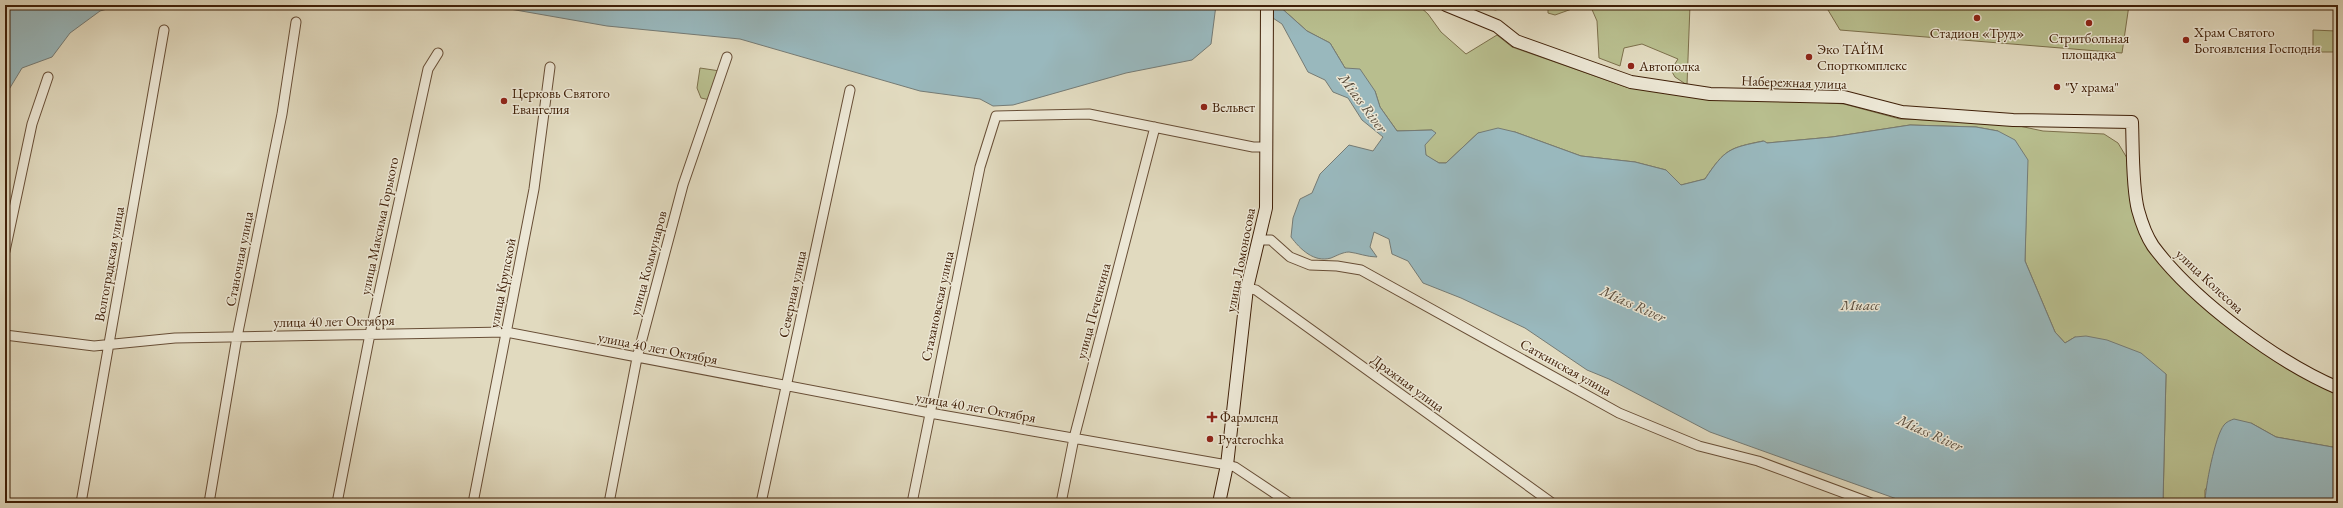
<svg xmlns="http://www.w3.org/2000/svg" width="2343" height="508" viewBox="0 0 2343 508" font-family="'EB Garamond',serif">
<rect width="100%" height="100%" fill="#e1dabf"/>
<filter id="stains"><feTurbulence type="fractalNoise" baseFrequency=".005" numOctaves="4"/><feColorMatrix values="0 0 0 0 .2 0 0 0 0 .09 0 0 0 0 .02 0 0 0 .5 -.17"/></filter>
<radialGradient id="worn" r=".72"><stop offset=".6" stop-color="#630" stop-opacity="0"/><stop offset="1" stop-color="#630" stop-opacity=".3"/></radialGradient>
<!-- green -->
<path fill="#b8be8e" stroke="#7c6f4b" d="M 1278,5 L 1418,5 L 1428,14 L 1441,32 L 1466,54 L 1497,35 L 1512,47 L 1629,88 L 1844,104 L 1900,119 L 2000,122 L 2043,131 L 2104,134 L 2118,143 L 2127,158 L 2132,211 L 2148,247 L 2174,277 L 2338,392 L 2338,448 L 2276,437 L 2251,423 L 2205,490 L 2205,503 L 2163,503 L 2166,374 L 2075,337 L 2065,343 L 2055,332 L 2025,261 L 2026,217 L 1998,131 L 1976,127 L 1910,125 L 1832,137 L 1767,143 L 1763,141 C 1729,148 1725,149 1705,179 L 1681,185 L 1666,170 L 1635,162 L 1581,156 L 1515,132 L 1478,133 L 1446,163 L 1439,163 L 1426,156 L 1424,145 L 1435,133 L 1432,130 L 1397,131 L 1380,107 L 1375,91 L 1345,68 L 1330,43 L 1307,31 Z
M 1469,5 L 1503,5 L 1496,10 Z
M 1553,5 L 1583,5 L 1555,15 L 1548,13 L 1548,7 Z
M 1590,5 L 1690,5 L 1687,85 L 1675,77 L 1671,70 L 1678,59 L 1642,44 L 1624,48 L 1620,66 L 1599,58 L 1597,21 Z
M 1825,5 L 2129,5 L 2122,53 L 1840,30 Z
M 2313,30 L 2336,31 L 2336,52 L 2313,52 Z
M 700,68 L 720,71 L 710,100 L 701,98 L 697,88 Z"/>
<!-- water -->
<path fill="#99b8bd" stroke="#757b75" d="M 7,5 L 121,5 L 100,11 L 70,33 L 52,57 L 22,68 L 5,96 L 5,7 Z
M 487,5 L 1216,5 L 1211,44 L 1192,60 L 1126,73 L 1013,105 L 993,106 L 980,99 L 920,91 L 740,39 L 607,26 Z
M 1253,5 L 1278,5 L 1307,31 L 1330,43 L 1345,68 L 1360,69 L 1375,91 L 1380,107 L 1397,131 L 1432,130 L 1436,133 L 1425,145 L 1426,155 L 1439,163 L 1446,163 L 1478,133 L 1498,128 L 1515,132 L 1581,156 L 1635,162 L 1666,170 L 1681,185 L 1705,179 C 1725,149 1729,148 1764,141 L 1767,143 L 1832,137 L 1910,125 L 1976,127 L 1998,131 L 2015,140 L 2028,160 L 2025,261 L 2055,332 L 2065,343 L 2075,337 L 2086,336 L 2107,340 L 2141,353 L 2166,374 L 2163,503 L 1908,503 L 1710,432 L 1609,379 L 1587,370 L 1525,328 L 1461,298 L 1423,283 L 1408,261 L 1392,254 L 1389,239 L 1374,232 L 1370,247 L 1377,257 C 1367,257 1358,253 1349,252 C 1343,252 1336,256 1331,258 C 1314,263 1300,249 1291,237 L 1293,218 L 1300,199 L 1312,193 L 1320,174 L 1349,145 L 1373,151 L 1383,137 L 1362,120 L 1348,98 L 1333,92 L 1325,80 L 1308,72 L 1282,24 Z
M 2234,419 L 2251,423 L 2276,437 L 2338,448 L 2338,503 L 2205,503 C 2205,488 2215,436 2224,425 C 2226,422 2231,420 2234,419 Z"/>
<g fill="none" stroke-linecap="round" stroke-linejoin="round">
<defs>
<path id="street" d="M 1259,240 L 1271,240 L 1290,257 L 1310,265 L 1337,266 L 1361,270 L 1619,413 L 1699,446 L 1758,461 L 1871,503
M 5,251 L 32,124 L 48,77
M 1247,288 L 1256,290 L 1552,503
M 5,335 L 94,346 L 175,338 L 506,332 L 930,413 L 1227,465 L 1235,467 L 1289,503
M 81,503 L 164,30
M 209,503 L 237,337 L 282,114 L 296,22
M 337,503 L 370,334 L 428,69 L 438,53
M 473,503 L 534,189 L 550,67
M 609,503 L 637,358 L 683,185 L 727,57
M 761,503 L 850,90
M 912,503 L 980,167 L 996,116 L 1089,114 L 1253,147 L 1267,147
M 1061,503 L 1074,438 L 1155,127"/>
<path id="secondary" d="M 1446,5 L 1497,26 L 1516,41 L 1631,82 L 1710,94 L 1844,97 L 1902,112 L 2013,120 L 2132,122 C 2133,146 2132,187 2138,210 C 2141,221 2147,237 2153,246 C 2193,300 2277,362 2338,388
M 1219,503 L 1227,465 L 1247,288 L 1266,208 L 1267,5"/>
</defs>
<!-- street casing -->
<use href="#street" stroke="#684e36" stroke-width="11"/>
<!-- secondary casing -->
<use href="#secondary" stroke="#402008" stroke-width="14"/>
<!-- street -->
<use href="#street" stroke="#ece7d5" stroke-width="9"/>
<!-- secondary -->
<use href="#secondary" stroke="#ece7d5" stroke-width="12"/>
</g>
<!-- markers -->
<g fill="#8f2418" stroke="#ece7d5" stroke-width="1.5">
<circle cx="1977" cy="18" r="4"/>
<circle cx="2089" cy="23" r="4"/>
<circle cx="2186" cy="40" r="4"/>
<circle cx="1809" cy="57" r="4"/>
<circle cx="1631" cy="66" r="4"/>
<circle cx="2057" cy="87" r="4"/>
<circle cx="504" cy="101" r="4"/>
<circle cx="1204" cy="107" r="4"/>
<path d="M1210 411h4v4h4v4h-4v4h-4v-4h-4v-4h4z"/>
<circle cx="1210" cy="439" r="4"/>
</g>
<g text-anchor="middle" stroke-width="3" stroke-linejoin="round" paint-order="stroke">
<!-- poi labels -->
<g font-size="14" fill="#402008" stroke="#ece7d5" text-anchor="start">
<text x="2194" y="37">Храм Святого<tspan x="2194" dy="16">Богоявления Господня</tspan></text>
<text x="1977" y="38" text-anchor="middle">Стадион «Труд»</text>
<text x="2089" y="43" text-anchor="middle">Стритбольная<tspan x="2089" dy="16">площадка</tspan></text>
<text x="1817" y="54">Эко ТАЙМ<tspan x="1817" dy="16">Спорткомплекс</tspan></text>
<text x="1639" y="71">Автополка</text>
<text x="2065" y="92">"У храма"</text>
<text x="512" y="98">Церковь Святого<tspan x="512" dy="16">Евангелия</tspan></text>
<text x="1212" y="112">Вельвет</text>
<text x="1220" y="422">Фармленд</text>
<text x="1218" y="444">Pyaterochka</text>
</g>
<!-- street labels -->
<g font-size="14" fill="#402008" stroke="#ece7d5">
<text transform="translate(1794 82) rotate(2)" y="5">Набережная улица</text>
<text transform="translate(379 226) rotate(-78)" y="5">улица Максима Горького</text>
<text transform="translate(239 259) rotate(-79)" y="5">Станочная улица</text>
<text transform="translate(1240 260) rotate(-79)" y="5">улица Ломоносова</text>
<text transform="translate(648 263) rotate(-75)" y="5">улица Коммунаров</text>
<text transform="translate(109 264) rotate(-80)" y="5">Волгоградская улица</text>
<text transform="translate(2210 281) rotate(43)" y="5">улица Колесова</text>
<text transform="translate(502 283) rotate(-79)" y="5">улица Крупской</text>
<text transform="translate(792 294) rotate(-78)" y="5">Северная улица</text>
<text transform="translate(937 306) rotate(-78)" y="5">Стахановская улица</text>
<text transform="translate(1093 311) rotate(-75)" y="5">улица Печенкина</text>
<text transform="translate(334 321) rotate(-1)" y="5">улица 40 лет Октября</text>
<text transform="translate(658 348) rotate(11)" y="5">улица 40 лет Октября</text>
<text transform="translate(1566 367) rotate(29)" y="5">Саткинская улица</text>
<text transform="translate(1408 383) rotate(36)" y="5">Дражная улица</text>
<text transform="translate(976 407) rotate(10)" y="5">улица 40 лет Октября</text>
</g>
<!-- water labels -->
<g font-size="15" font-style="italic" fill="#5b4e3e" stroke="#ece7d5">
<text transform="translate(1363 103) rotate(53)" y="5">Miass River</text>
<text transform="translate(1633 304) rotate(24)" y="5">Miass River</text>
<text x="1860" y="310">Миасс</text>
<text transform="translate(1930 433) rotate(24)" y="5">Miass River</text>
</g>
</g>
<!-- margin -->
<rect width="2343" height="508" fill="none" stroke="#e1dabf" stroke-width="20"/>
<rect x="6" y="6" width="2331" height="496" fill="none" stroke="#402008" stroke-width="2"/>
<rect x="10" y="10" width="2323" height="488" fill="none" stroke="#402008"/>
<rect width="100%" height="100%" filter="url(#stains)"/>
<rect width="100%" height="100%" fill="url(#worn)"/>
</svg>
